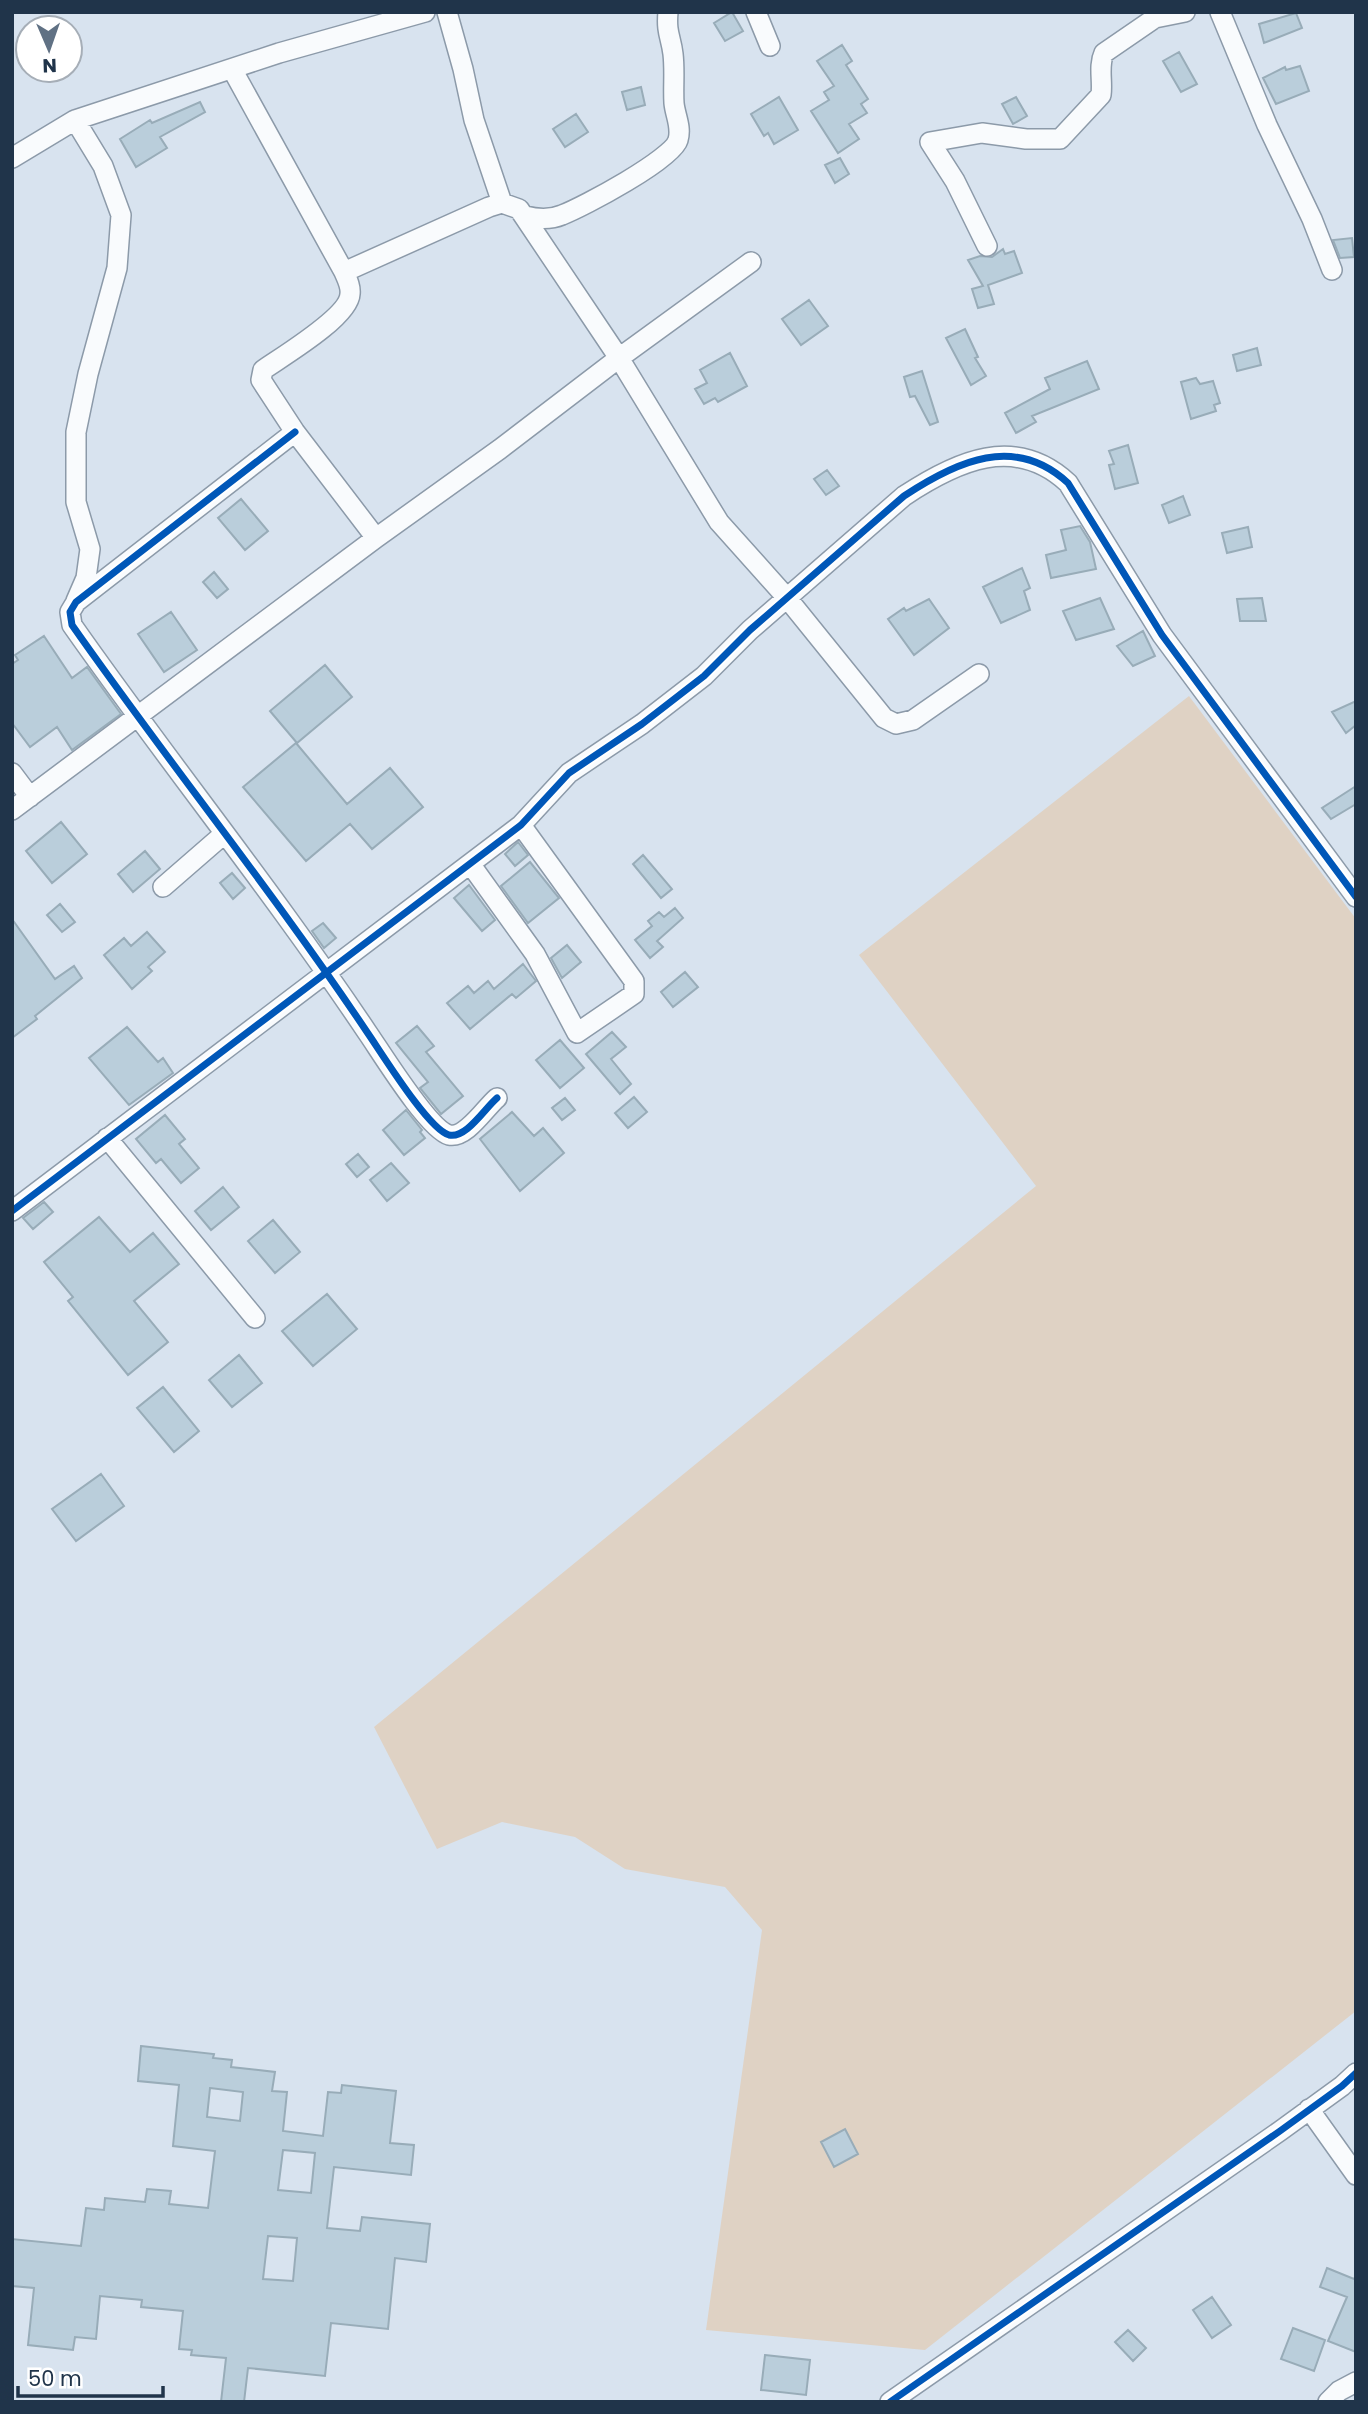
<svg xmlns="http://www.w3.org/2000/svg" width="1368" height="2414" viewBox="0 0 1368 2414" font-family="Poppins,sans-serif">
<rect width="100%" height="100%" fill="#d8e3ef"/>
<!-- green -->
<path fill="#dfd2c4" d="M 1189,696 L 1356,919 L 1356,2011 L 925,2350 L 706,2330 L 762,1930 L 725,1887 L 625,1869 L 575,1837 L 502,1822 L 437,1849 L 374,1727 L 1036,1186 L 859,955 Z"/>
<!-- building -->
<path fill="#bacedb" stroke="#98acb8" stroke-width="2" fill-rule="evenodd" d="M 732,12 L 743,31 L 725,41 L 714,23 Z
M 1296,13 L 1302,28 L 1264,43 L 1259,24 Z
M 842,45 L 852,61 L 846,65 L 868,99 L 861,104 L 867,113 L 849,124 L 859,139 L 838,153 L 811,111 L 829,100 L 824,92 L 834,86 L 817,61 Z
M 1179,52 L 1197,84 L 1181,92 L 1163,61 Z
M 1300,66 L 1309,91 L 1276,104 L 1263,78 L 1285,67 L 1286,70 Z
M 641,87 L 645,105 L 627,110 L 622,92 Z
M 779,97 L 798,130 L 774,144 L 768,133 L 764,136 L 751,114 Z
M 1016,97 L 1027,116 L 1013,124 L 1002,104 Z
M 200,102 L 205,112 L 160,137 L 167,148 L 136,167 L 120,139 L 150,120 L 152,123 Z
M 576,114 L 588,132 L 565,147 L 553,129 Z
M 840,158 L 849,174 L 835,183 L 825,165 Z
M 1352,238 L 1354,257 L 1340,258 L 1333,240 Z
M 1003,249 L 1005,254 L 1014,251 L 1022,273 L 988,285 L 994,304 L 978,308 L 972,289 L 983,286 L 968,260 L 980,256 L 992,257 Z
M 809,300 L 828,326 L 801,345 L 782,319 Z
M 965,329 L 978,357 L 975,358 L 986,376 L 971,385 L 946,338 Z
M 1257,348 L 1261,365 L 1237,371 L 1233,355 Z
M 730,353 L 747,386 L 718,402 L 715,398 L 704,404 L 695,389 L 707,383 L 700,370 Z
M 1087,361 L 1099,389 L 1032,416 L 1036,422 L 1016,433 L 1005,413 L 1050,389 L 1045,378 Z
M 922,371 L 938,422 L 930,425 L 915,396 L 910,397 L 904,377 Z
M 1196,378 L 1200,384 L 1213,381 L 1220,403 L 1214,405 L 1216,411 L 1191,419 L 1181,382 Z
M 1128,445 L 1138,483 L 1115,489 L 1109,465 L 1114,464 L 1109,451 Z
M 827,470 L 839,486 L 826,495 L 814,479 Z
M 1183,496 L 1190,515 L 1169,523 L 1162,505 Z
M 241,499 L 268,531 L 245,550 L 218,518 Z
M 1080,526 L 1090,542 L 1096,569 L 1051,578 L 1046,555 L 1066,550 L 1061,530 Z
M 1248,527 L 1252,547 L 1227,553 L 1222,533 Z
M 1022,568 L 1030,588 L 1024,591 L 1030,610 L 1001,623 L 983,587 Z
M 214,572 L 228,589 L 217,598 L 203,582 Z
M 1100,598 L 1114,629 L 1076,640 L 1063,611 Z
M 1262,598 L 1266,621 L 1240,621 L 1237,599 Z
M 929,599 L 949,628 L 914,655 L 888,619 L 904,608 L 906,611 Z
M 171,612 L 197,650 L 164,672 L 138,634 Z
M 1143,631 L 1155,656 L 1133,666 L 1117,646 Z
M 44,636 L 72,678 L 87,667 L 121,714 L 72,750 L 57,727 L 30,747 L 12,723 L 12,664 L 18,660 L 15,655 Z
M 325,665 L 352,697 L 297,743 L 270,711 Z
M 1356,701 L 1356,725 L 1346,733 L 1332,712 Z
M 296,743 L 347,804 L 390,768 L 423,807 L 372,849 L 350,824 L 306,861 L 243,787 Z
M 1356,786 L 1356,804 L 1331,819 L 1322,808 Z
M 61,822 L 87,854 L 52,883 L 26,851 Z
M 518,842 L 528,855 L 515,866 L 505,854 Z
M 145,851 L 160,869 L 133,892 L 118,874 Z
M 643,855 L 672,889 L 661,898 L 633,864 Z
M 530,862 L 559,898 L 528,923 L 501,886 Z
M 232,873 L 245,888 L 233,899 L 220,883 Z
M 469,885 L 495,920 L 482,931 L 454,898 Z
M 60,904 L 75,922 L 62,932 L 47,915 Z
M 675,908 L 683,918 L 657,941 L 663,947 L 650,958 L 635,940 L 652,926 L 648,921 L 659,912 L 664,917 Z
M 12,919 L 55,979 L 74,966 L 82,978 L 35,1016 L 37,1019 L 12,1038 Z
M 323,923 L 336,938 L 324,948 L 312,931 Z
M 147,932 L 165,952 L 148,967 L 152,971 L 132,989 L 104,955 L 124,938 L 131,946 Z
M 567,945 L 581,962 L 562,978 L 551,958 Z
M 523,964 L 536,981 L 516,998 L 512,994 L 470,1029 L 447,1003 L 468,986 L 474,993 L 488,981 L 494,989 Z
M 685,972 L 698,987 L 673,1007 L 661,992 Z
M 417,1026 L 434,1046 L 426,1052 L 463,1096 L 441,1114 L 420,1088 L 428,1082 L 396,1043 Z
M 127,1027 L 158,1062 L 163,1058 L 173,1073 L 129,1105 L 89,1058 Z
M 612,1032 L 626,1047 L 611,1059 L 631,1084 L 620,1094 L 586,1054 Z
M 560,1040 L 584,1068 L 560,1088 L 536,1060 Z
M 634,1097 L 647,1112 L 628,1128 L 615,1113 Z
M 565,1098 L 575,1110 L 562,1120 L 552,1108 Z
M 406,1110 L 422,1130 L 420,1132 L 425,1138 L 404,1155 L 383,1130 Z
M 512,1112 L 534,1136 L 543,1128 L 564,1153 L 520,1191 L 480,1139 Z
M 165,1115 L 185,1139 L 179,1144 L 199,1168 L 181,1183 L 161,1159 L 156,1163 L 136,1139 Z
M 358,1154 L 369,1167 L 357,1177 L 346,1164 Z
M 391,1163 L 409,1183 L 387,1201 L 370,1180 Z
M 223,1187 L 239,1207 L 211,1230 L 195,1211 Z
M 44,1202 L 53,1212 L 33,1229 L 23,1218 Z
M 99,1217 L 130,1252 L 153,1233 L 179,1264 L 134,1301 L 168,1342 L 128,1375 L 68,1301 L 73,1297 L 44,1262 Z
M 273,1220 L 300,1252 L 275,1273 L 248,1241 Z
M 327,1294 L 357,1329 L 313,1366 L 282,1331 Z
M 239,1355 L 262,1383 L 232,1407 L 209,1380 Z
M 163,1387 L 199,1431 L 174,1452 L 137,1408 Z
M 101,1474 L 124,1506 L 76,1541 L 52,1509 Z
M 141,2046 L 214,2054 L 213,2058 L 232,2060 L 231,2067 L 275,2072 L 272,2091 L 287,2092 L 283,2131 L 323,2136 L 328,2092 L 341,2093 L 342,2085 L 396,2091 L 390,2143 L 414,2145 L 411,2175 L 334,2167 L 327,2228 L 360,2231 L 362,2217 L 430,2224 L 426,2262 L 395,2258 L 388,2329 L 331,2323 L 325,2376 L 248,2368 L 244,2402 L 221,2402 L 226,2358 L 191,2355 L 192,2350 L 179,2349 L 183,2311 L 141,2307 L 142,2300 L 100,2296 L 96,2339 L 75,2337 L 73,2350 L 28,2345 L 34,2288 L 12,2286 L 12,2239 L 81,2246 L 86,2208 L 104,2210 L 105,2198 L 145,2202 L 147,2189 L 171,2191 L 169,2204 L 208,2208 L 215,2151 L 173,2146 L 179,2085 L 138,2081 ZM 210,2088 L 243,2092 L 240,2121 L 207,2117 ZM 283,2150 L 315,2153 L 311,2193 L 278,2190 ZM 268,2236 L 297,2238 L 293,2281 L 263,2279 Z
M 845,2129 L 858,2154 L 834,2167 L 821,2142 Z
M 1327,2268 L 1354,2279 L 1356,2276 L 1356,2352 L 1328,2341 L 1347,2297 L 1320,2287 Z
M 1212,2297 L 1231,2325 L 1212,2338 L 1193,2310 Z
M 1293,2328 L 1325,2340 L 1314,2371 L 1281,2359 Z
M 1128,2330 L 1146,2348 L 1133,2361 L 1115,2342 Z
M 765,2355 L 810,2360 L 806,2395 L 761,2390 Z"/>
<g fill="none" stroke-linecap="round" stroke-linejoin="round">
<defs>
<path id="minor" d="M 447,12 L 463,69 L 474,120 L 502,203
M 756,12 L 770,46
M 1220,12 L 1267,125 L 1312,219 L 1332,270
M 232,69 L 344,272 C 347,279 351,286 350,294 C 349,317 283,356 263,370 L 261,380 L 295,432 L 376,538
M 75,120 L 103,166 L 121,215 L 117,268 L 88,374 L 76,432 L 76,502 L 90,549 L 86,578 L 76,601
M 12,158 L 75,120 L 279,53 L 425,12
M 525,216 C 537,219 550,220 562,215 C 583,207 673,159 678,140 C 682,127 675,115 674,103 C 673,87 675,71 673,54 C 671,37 666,33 668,12
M 987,246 L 955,181 L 930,142 L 982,133 L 1026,139 L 1060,139 L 1101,95 C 1103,81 1098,66 1104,53 L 1155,18 L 1185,12
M 344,272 L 489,207 L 502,203 L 519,209 L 619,358 L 719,522 L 787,598 L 884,718 L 896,724 L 913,720 L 979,674
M 295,432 L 76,602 L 70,612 L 72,625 C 168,762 274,893 367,1032 C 381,1052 428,1129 449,1135 C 466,1139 485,1108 497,1098
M 12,773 L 30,797
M 12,810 L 376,538 L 500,449 L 619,358 L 751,262
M 471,865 L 535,954 L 577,1033 L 634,994 L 634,981 L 521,825
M 163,887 L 224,834
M 107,1138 L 255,1318
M 12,1211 L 521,825 L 569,773 L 642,724 L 704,676 L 750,630 L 904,496 C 957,461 1015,434 1068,483 L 1162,635 L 1356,897
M 1309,2109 L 1356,2175
M 890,2402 L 1280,2131 L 1342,2086 L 1356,2073
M 1328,2402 L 1339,2391 L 1356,2382"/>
</defs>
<!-- minor casing -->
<use href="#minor" stroke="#8c9aa9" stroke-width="22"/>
<!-- minor -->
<use href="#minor" stroke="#f9fbfd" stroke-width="19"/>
<defs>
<path id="cycleway" d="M 295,432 L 76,602 L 70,612 L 72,625 C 168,762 274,893 367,1032 C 381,1052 428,1129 449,1135 C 466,1139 485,1108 497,1098
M 12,1211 L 521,825 L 569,773 L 642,724 L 704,676 L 750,630 L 904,496 C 957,461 1015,434 1068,483 L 1162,635 L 1356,897
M 890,2402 L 1280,2131 L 1342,2086 L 1356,2073"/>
</defs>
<!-- cycleway casing -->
<use href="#cycleway" stroke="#fff" stroke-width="11"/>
<!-- cycleway -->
<use href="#cycleway" stroke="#0057b8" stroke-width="7"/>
</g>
<!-- border -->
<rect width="1368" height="2414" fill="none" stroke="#20344a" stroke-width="28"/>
<!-- north arrow -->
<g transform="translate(49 49) rotate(178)"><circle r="33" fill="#ffffff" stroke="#a6aeb7" stroke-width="2"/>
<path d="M0-5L12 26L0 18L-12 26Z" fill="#607184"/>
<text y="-10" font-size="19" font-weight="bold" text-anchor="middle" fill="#20344a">N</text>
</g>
<!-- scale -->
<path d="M18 2386v10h145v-10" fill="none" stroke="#20344a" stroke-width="3.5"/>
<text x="28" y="2386" font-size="21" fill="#20344a" stroke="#ffffff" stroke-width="5" paint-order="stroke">50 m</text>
</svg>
